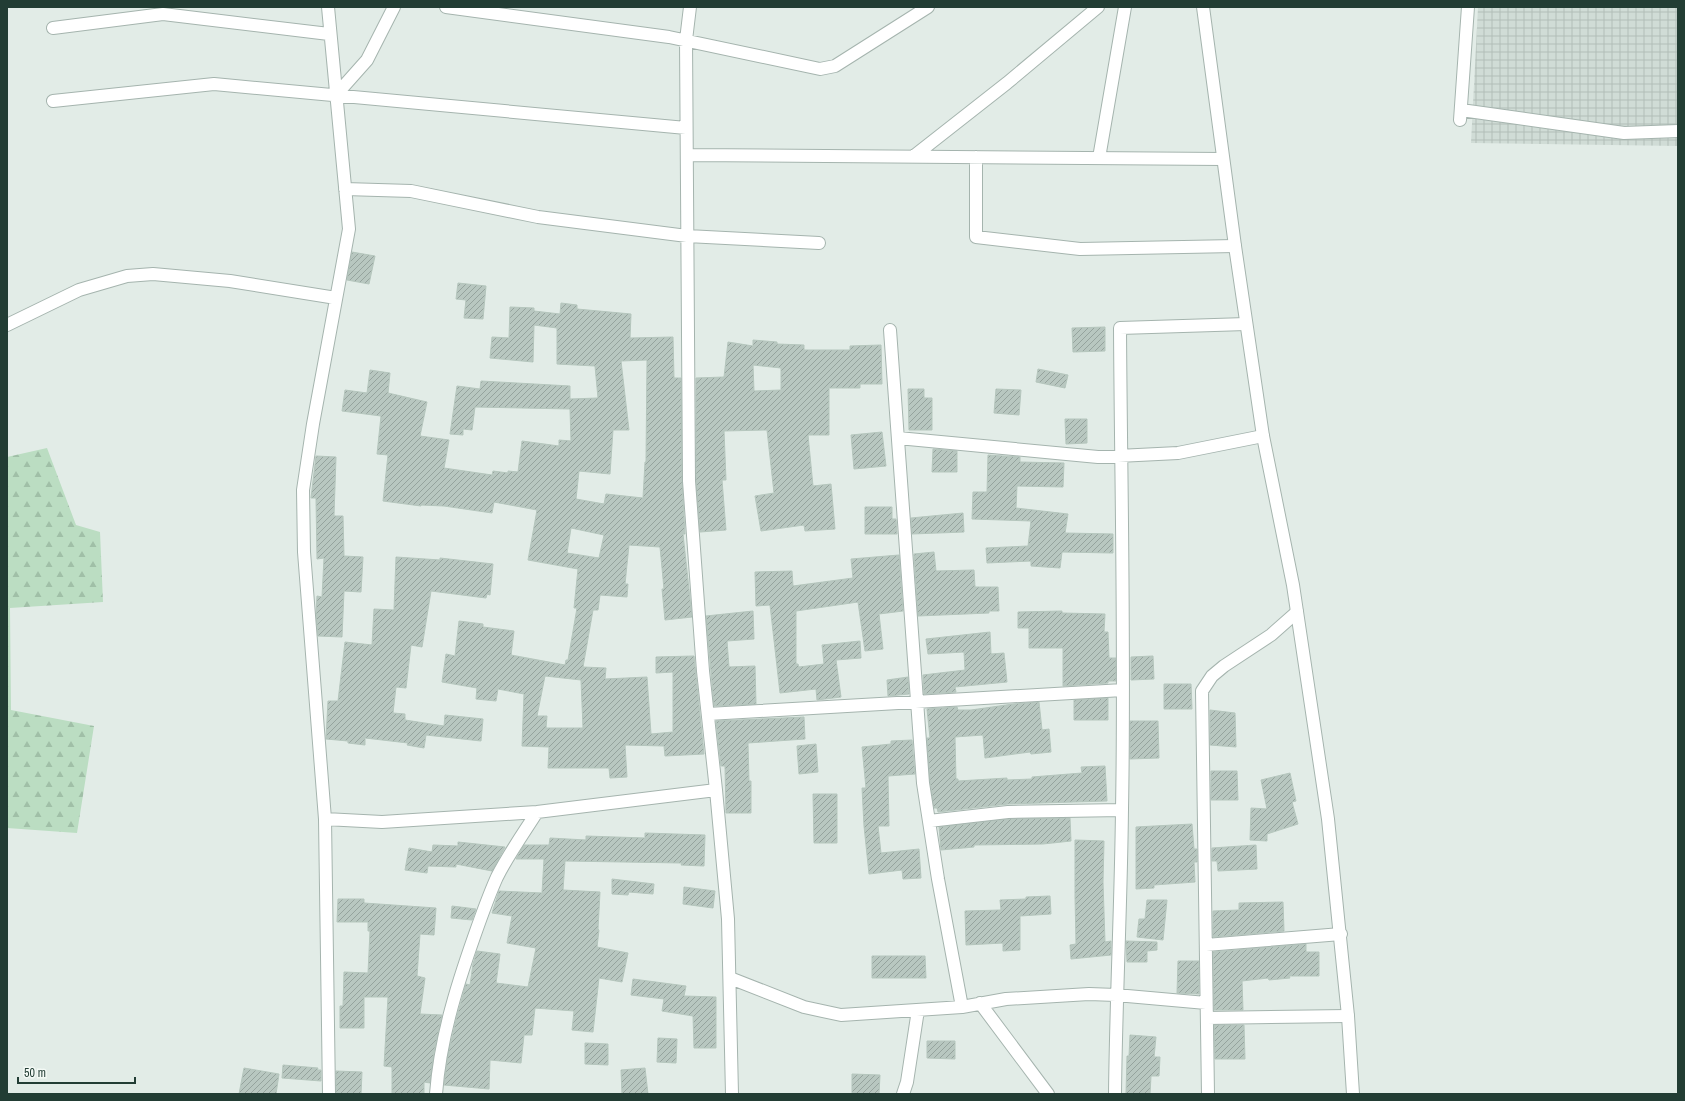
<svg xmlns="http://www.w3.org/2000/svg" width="1685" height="1101" viewBox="0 0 1685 1101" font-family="'Archivo Narrow',sans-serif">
<defs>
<pattern id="industrial-grid" width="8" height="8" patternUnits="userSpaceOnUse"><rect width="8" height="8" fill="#d0dcd6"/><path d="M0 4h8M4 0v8" fill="none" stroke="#b2beb8"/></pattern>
<pattern id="forest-firs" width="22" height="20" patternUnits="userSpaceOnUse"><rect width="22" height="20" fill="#bbddc2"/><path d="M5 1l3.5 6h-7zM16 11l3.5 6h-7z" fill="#a0bfa7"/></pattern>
<pattern id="building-hatch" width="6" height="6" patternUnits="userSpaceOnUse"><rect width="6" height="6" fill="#b8c7c0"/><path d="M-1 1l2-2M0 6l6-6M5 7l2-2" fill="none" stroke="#95a39d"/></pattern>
</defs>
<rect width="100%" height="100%" fill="#e2ece7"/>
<!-- industrial -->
<path fill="url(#industrial-grid)" d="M 1478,7 L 1678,7 L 1678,146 L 1471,143 Z"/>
<!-- forest -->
<path fill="url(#forest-firs)" d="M 47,448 L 76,525 L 100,532 L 103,602 L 10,608 L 11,710 L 94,726 L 77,833 L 7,828 L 7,457 Z"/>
<!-- building -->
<path fill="url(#building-hatch)" stroke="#b5c6bd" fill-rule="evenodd" d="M 352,252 L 375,256 L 369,284 L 347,280 Z
M 458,283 L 486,286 L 483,319 L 464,318 L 466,300 L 456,299 Z
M 561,303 L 577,305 L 577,309 L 631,314 L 630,338 L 673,337 L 674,378 L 681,378 L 682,481 L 685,534 L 683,534 L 692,617 L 665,620 L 662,589 L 664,589 L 660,547 L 629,545 L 625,584 L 628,584 L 627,597 L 600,595 L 598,610 L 593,610 L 583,667 L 606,668 L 605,679 L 647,677 L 651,734 L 673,732 L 673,672 L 656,673 L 656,657 L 694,656 L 704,754 L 665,756 L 664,746 L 625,745 L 627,777 L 610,778 L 609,768 L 548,768 L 549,747 L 522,746 L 524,694 L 498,689 L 496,701 L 476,699 L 477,688 L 442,682 L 446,654 L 455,656 L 459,621 L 483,624 L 483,627 L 514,631 L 511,655 L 565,665 L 566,660 L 568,660 L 577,608 L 574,608 L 578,569 L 528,560 L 537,510 L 494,502 L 492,513 L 444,506 L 421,505 L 421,506 L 383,501 L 388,455 L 377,454 L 381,416 L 342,411 L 345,390 L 367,393 L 370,370 L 390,373 L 388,393 L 427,402 L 420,436 L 449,440 L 444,468 L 492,475 L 493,471 L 508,473 L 508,471 L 518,472 L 522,441 L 559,446 L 559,440 L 571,441 L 570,409 L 475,407 L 472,430 L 463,429 L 463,435 L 450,434 L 457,386 L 480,389 L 481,381 L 570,386 L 570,399 L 598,398 L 595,366 L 557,364 L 557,328 L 534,325 L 533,362 L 490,358 L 492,337 L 509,338 L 510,307 L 534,308 L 534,311 L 560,314 ZM 647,360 L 646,462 L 645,462 L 643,498 L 606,494 L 604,504 L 576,499 L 579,471 L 610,474 L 613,430 L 629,430 L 621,361 ZM 571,528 L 604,535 L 599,558 L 567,553 ZM 545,676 L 581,680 L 583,728 L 546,728 L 547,716 L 537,716 Z
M 1105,327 L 1105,351 L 1073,352 L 1072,328 Z
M 753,340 L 777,342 L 777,344 L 804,345 L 804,350 L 850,350 L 850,346 L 881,345 L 882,384 L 860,384 L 860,388 L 829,388 L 829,435 L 808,435 L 813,486 L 831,484 L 835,529 L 805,531 L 804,525 L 761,531 L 755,496 L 774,493 L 767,430 L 724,431 L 726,480 L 722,480 L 726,530 L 700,532 L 696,481 L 696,378 L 724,377 L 728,342 L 753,346 ZM 753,365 L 781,368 L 781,390 L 754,391 Z
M 1038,369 L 1068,375 L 1065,388 L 1036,382 Z
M 908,389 L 924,389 L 924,398 L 932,398 L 932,430 L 909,430 Z
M 996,389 L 1021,390 L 1019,415 L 994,413 Z
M 1065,419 L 1087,419 L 1087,443 L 1066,444 Z
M 882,432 L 886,466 L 854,469 L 851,435 Z
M 933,449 L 957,451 L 957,472 L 932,472 Z
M 988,455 L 1020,457 L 1020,462 L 1064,463 L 1063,487 L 1017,486 L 1016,508 L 1068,514 L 1065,533 L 1113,534 L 1113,553 L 1062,552 L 1060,568 L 1031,566 L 1031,561 L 987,563 L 986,548 L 1028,546 L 1031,521 L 972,519 L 973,492 L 987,492 Z
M 316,456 L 336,457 L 334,516 L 343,516 L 344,556 L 363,557 L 361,592 L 344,591 L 342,637 L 318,636 L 316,615 L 317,596 L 322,597 L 324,558 L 317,559 L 316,498 L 311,498 Z
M 865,507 L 892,507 L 892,519 L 896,519 L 897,534 L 865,534 Z
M 963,513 L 964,532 L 912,534 L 911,518 Z
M 934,552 L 936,571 L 974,570 L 975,587 L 998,587 L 999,611 L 989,611 L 989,613 L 918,616 L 914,554 Z
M 899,555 L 903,611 L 879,614 L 883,649 L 865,651 L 858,602 L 796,611 L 796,664 L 798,664 L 799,667 L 824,664 L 822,645 L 860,641 L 861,658 L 836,660 L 841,697 L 817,700 L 816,689 L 780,693 L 770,605 L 756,606 L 755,572 L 792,571 L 793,586 L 853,578 L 851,559 Z
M 396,557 L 440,560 L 440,558 L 493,564 L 490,595 L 487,594 L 486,598 L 431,591 L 422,647 L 411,645 L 406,688 L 396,687 L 393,713 L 405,714 L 405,720 L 444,726 L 445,715 L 483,719 L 481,741 L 426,735 L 424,748 L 407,745 L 408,743 L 365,738 L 365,745 L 348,743 L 348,741 L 326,739 L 328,701 L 338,701 L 345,642 L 372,645 L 374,609 L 394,610 Z
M 753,611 L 754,639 L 727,641 L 729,667 L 755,666 L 756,704 L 714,706 L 706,616 Z
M 1062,611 L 1062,613 L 1105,614 L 1104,632 L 1108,632 L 1109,658 L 1116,658 L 1116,681 L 1108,681 L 1108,683 L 1063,686 L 1063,648 L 1029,648 L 1029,628 L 1018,628 L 1018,612 Z
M 990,632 L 991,654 L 1004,653 L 1007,682 L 955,687 L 956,692 L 924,694 L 923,675 L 965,670 L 964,652 L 928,654 L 926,639 Z
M 1153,656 L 1154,679 L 1131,680 L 1131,657 Z
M 908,677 L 909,694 L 888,696 L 887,680 Z
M 1164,684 L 1191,684 L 1192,709 L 1164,709 Z
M 1108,698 L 1108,720 L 1074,720 L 1074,700 Z
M 1039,702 L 1042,730 L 1049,729 L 1051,752 L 1031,754 L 1030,752 L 985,758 L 983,735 L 955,737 L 956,779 L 958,779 L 958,781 L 1007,778 L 1007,780 L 1032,779 L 1032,777 L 1082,773 L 1081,767 L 1105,766 L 1107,801 L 1008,804 L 938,812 L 937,808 L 934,808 L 930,782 L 927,738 L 930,738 L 927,709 L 957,707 L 958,710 L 971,710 L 1013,704 Z
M 1210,710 L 1235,713 L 1236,747 L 1210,745 Z
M 804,717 L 805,739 L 748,743 L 749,781 L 751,781 L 751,813 L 726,813 L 725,766 L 721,766 L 716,721 Z
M 1130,721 L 1158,721 L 1159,758 L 1130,759 Z
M 912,740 L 915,774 L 888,776 L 889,826 L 878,826 L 881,853 L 919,849 L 921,878 L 903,879 L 902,870 L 869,874 L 864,826 L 862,788 L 866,788 L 862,747 L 891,744 L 891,741 Z
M 816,744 L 818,772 L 799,774 L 797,746 Z
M 1211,771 L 1237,771 L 1238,800 L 1211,800 Z
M 1290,773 L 1296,801 L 1292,802 L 1298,824 L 1267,834 L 1267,841 L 1250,840 L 1251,808 L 1267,809 L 1261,780 Z
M 813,794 L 837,794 L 837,843 L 814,843 Z
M 1070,818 L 1071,841 L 1043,844 L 974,845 L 974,847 L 941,850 L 939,827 L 1008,819 Z
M 1192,824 L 1194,849 L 1197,849 L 1197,862 L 1194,862 L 1195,882 L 1154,885 L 1154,888 L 1136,889 L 1136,827 Z
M 645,833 L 705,835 L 704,866 L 681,865 L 682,863 L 565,861 L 563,890 L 600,892 L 598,929 L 599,930 L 597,947 L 628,953 L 622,982 L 599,978 L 593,1032 L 572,1030 L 574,1011 L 535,1008 L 532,1035 L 524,1035 L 521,1063 L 490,1060 L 489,1089 L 444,1085 L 448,1055 L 457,1016 L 466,984 L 470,985 L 473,964 L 477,951 L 500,954 L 496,983 L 528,987 L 536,948 L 507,943 L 512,916 L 492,913 L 499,891 L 542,893 L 544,859 L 516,859 L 524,845 L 549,845 L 550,838 L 586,840 L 586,836 L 645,838 Z
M 1075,840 L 1104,841 L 1103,882 L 1105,942 L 1111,941 L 1111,955 L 1071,959 L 1070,945 L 1076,944 L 1075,896 Z
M 458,842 L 505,847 L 492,871 L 456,864 L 456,867 L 428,866 L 427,873 L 405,870 L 409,848 L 432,852 L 433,845 L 458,846 Z
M 1256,845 L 1257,869 L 1218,871 L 1217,861 L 1212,861 L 1212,848 Z
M 612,879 L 654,884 L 653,894 L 629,892 L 628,895 L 612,894 Z
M 684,887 L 715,891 L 713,908 L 683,904 Z
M 1050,896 L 1051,914 L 1020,916 L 1020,950 L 1003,951 L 1003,943 L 966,945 L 965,911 L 1001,910 L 1000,900 L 1026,899 L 1026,897 Z
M 338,899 L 364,899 L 364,903 L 436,908 L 434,935 L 420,934 L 417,976 L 425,978 L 420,1014 L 442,1015 L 434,1052 L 430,1083 L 424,1082 L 424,1094 L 392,1094 L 392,1067 L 384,1066 L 388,997 L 364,997 L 364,1028 L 340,1028 L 340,1006 L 343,1006 L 344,972 L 368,973 L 370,931 L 368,931 L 368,922 L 337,922 Z
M 1147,900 L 1167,900 L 1163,940 L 1137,937 L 1139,919 L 1145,919 Z
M 1283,902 L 1284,931 L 1213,937 L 1213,911 L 1239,910 L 1239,903 Z
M 452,906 L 476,909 L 472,920 L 451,918 Z
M 1126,941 L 1157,942 L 1157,950 L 1147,951 L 1147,962 L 1127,962 Z
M 1306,944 L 1306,952 L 1319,952 L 1319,976 L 1289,976 L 1290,978 L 1269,980 L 1268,978 L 1242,981 L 1243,1010 L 1214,1010 L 1213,952 Z
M 872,956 L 925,956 L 926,978 L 872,978 Z
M 1178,961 L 1199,961 L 1199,994 L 1177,993 Z
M 633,979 L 686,986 L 684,996 L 716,997 L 716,1048 L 694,1048 L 693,1016 L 662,1011 L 664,999 L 631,995 Z
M 1214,1025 L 1244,1025 L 1245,1059 L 1215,1059 Z
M 1130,1035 L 1156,1037 L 1154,1057 L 1160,1057 L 1159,1076 L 1151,1076 L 1150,1094 L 1126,1094 L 1127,1056 L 1129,1056 Z
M 658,1038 L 677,1039 L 676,1063 L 657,1062 Z
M 927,1041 L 955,1041 L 955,1059 L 927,1058 Z
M 585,1043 L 608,1044 L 608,1065 L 585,1064 Z
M 283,1065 L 318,1068 L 317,1070 L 321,1070 L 321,1081 L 282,1078 Z
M 244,1068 L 279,1074 L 276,1094 L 239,1094 Z
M 645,1068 L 648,1094 L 622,1094 L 621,1070 Z
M 336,1071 L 362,1072 L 361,1094 L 336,1094 Z
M 852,1074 L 880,1075 L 879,1094 L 852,1094 Z"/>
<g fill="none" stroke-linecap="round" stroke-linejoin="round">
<defs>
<path id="minor" d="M 446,7 L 669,37 L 820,69 L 835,66 L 928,7
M 53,28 L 163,14 L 329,34
M 335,96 L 367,60 L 394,7
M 53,101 L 214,84 L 686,128
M 1461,110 L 1624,133 L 1678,131
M 1460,120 L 1468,7
M 687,155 L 1223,159
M 914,156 L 1007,83 L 1098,7
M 976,157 L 976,237 L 1080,249 L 1235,246
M 1099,158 L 1125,7
M 345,189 L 411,191 L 538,217 L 687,236 L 819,243
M 7,325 L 79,290 L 127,276 L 153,274 L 230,281 L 336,298
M 890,330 L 923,783 L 938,879 L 962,1007
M 898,438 L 1098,457 L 1178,453 L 1263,436
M 708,714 L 1123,690
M 716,790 L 728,919 L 732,1094
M 325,819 L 304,552 L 303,490 L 313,424 L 349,229 L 328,7
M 929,821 L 1008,812 L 1122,810
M 1206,945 L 1341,934
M 730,978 L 804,1007 L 841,1015 L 962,1007 L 1006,999 L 1089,994 L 1116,995 L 1206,1003
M 980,1003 L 1048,1094
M 1207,1018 L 1348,1016
M 329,1094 L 325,819 L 382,822 L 537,812 L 716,790 L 703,671 L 689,481 L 686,40 L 690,7
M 436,1094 C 440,1040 456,988 474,937 C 481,917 488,897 497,877 C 508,855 523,834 537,812
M 903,1094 L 907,1082 L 918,1010
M 1115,1094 C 1116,999 1121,904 1122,809 C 1125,649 1121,488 1120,328 L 1246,324
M 1208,1094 L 1202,691 L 1212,676 L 1224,666 L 1271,635 L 1297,612"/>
<path id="tertiary" d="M 1203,7 L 1235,246 L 1263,436 L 1293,585 L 1328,819 L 1348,1016 L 1353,1094"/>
</defs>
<!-- minor casing -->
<use href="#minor" stroke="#a5b4ae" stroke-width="14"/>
<!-- tertiary casing -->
<use href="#tertiary" stroke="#a5b4ae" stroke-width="14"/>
<!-- minor -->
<use href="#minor" stroke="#fff" stroke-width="12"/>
<!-- tertiary -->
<use href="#tertiary" stroke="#fff" stroke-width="12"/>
</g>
<!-- border -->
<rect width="1685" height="1101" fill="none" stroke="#223d34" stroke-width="16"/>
<!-- scale -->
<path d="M18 1077v6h117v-6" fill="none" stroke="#223d34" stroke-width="2"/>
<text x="24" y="1077" font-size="12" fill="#223d34" stroke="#f3f9f5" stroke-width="3" paint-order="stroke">50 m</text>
</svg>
